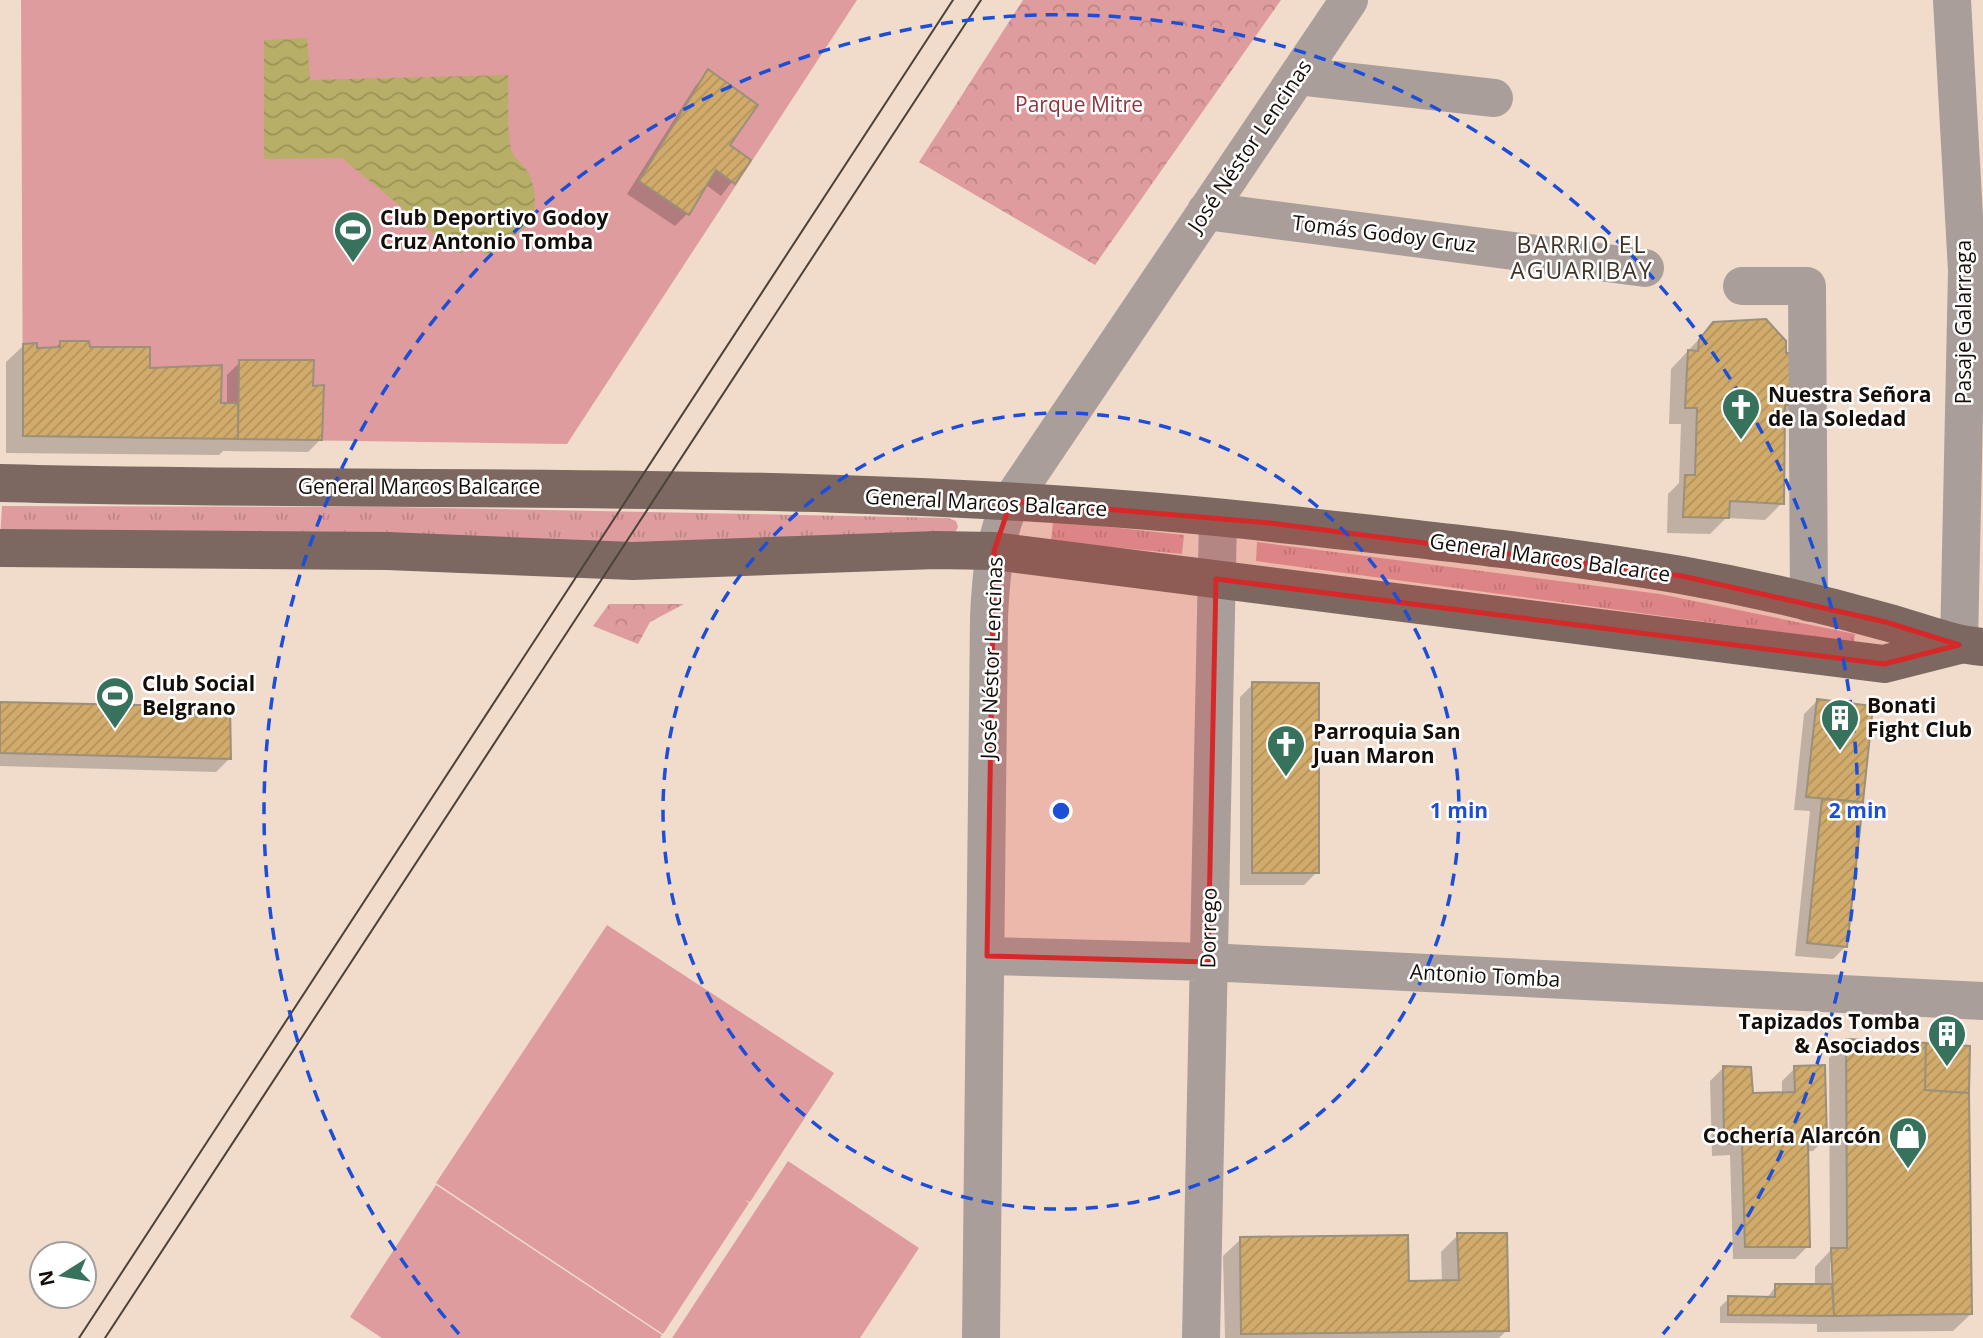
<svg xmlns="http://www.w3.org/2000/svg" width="1983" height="1338" viewBox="0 0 1983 1338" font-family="'Open Sans',sans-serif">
<defs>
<pattern id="grass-tufts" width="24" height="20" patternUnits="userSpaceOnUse" patternTransform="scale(1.75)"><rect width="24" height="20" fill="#de9c9e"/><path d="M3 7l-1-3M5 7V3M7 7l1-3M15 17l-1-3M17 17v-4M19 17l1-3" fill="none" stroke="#be8587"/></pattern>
<pattern id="park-crowns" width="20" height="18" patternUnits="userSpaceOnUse" patternTransform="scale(1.75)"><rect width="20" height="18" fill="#de9c9e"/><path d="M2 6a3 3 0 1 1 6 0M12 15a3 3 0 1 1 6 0" fill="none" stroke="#be8587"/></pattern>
<pattern id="water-waves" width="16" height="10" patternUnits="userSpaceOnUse" patternTransform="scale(1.75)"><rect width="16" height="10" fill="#b7ae67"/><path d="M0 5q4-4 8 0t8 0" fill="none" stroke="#9c9458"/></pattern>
<pattern id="building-hatch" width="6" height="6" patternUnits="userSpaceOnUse" patternTransform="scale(1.75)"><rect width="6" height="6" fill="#d0ab6b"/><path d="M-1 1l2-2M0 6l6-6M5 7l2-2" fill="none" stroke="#b2925b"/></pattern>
</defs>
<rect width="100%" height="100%" fill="#f1dccc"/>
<!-- grass -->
<path fill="url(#grass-tufts)" d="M 2,506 L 390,507 L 948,518 L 956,521 L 958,527 L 955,533 L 787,543 L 0,538 Z
M 1053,521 L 1184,535 L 1182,554 L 1051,541 Z
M 1257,542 L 1660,594 L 1855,634 L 1854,642 L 1256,561 Z"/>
<!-- park -->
<path fill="url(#park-crowns)" d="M 1023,0 L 1281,0 L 1095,265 L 919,162 Z
M 609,604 L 684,604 L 650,622 L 638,644 L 593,626 Z"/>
<!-- pitch -->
<path fill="#de9c9e" d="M 21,0 L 857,0 L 567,444 L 23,436 Z
M 607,925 L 834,1073 L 750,1202 L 745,1200 L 749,1203 L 663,1334 L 436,1183 Z
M 788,1161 L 919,1248 L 860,1338 L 672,1338 Z
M 436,1185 L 662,1335 L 660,1338 L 382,1338 L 350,1317 Z"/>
<!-- water -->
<path fill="url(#water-waves)" d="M 307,38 L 310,80 L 508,75 C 509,96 506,133 512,152 C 514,158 522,163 526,169 C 541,192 538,228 509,237 L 510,246 L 485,255 L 482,249 L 457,253 L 342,158 L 264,159 L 264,40 Z"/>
<!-- shadow -->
<path fill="#0003" fill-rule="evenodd" d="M 709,72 L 727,146 L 748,161 L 721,196 L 705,184 L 687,214 L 675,226 L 627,194 L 696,85 Z
M 1714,323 L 1784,355 L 1793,405 L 1784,415 L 1782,503 L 1765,520 L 1726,518 L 1710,534 L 1667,533 L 1668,494 L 1679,483 L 1681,424 L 1669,424 L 1671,369 Z
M 61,342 L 148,369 L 220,366 L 219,405 L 227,405 L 227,375 L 240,362 L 311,387 L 321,439 L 308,452 L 223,451 L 219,455 L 6,453 L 6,362 L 24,345 L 36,350 L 54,349 Z
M 1253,684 L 1317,872 L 1304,885 L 1240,885 L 1240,697 Z
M 1817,701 L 1871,708 L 1846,946 L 1833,959 L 1795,956 L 1810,811 L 1794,810 L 1804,714 Z
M 0,703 L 229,759 L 216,772 L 0,766 Z
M 1846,1040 L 1971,1314 L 1953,1331 L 1817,1332 L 1817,1324 L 1720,1323 L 1720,1307 L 1729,1298 L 1767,1298 L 1776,1286 L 1815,1286 L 1815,1267 L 1830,1251 L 1829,1058 ZM 1833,1259 L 1834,1286 L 1831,1286 L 1830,1263 Z
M 1723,1068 L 1752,1095 L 1782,1094 L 1782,1081 L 1795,1068 L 1826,1138 L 1813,1151 L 1806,1151 L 1808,1246 L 1795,1259 L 1733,1259 L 1730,1155 L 1712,1156 L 1710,1081 Z
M 1458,1235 L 1507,1330 L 1499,1338 L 1225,1338 L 1223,1256 L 1241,1239 L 1407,1282 L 1442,1282 L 1441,1252 Z"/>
<!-- building -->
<path fill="url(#building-hatch)" stroke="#9b907b" stroke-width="2" d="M 708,69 L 758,105 L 730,145 L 751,160 L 735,184 L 716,170 L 689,215 L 639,181 Z
M 1766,319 L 1786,341 L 1786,353 L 1796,353 L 1795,406 L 1785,405 L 1784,504 L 1730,501 L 1729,518 L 1683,517 L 1685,475 L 1695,475 L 1697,408 L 1685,408 L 1688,350 L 1698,351 L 1699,340 L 1713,322 Z
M 60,341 L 89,341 L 90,347 L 150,347 L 150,368 L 222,365 L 221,403 L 238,403 L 238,439 L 23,436 L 23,344 L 37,343 L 37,348 L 60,347 Z
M 239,360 L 314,360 L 313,386 L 324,385 L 322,440 L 238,439 Z
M 1252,682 L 1319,683 L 1319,873 L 1252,873 Z
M 1817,699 L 1873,706 L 1863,802 L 1806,797 Z
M 0,702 L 230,707 L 231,759 L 0,753 Z
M 1822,799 L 1863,802 L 1847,947 L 1807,943 Z
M 1846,1039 L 1926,1043 L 1925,1090 L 1969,1093 L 1972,1314 L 1834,1316 L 1831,1248 L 1847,1248 Z
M 1926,1043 L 1970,1046 L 1969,1093 L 1925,1090 Z
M 1825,1065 L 1827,1139 L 1808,1139 L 1810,1247 L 1745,1247 L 1742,1143 L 1724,1144 L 1723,1066 L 1751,1067 L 1753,1093 L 1795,1092 L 1794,1066 Z
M 1457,1233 L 1507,1233 L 1509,1331 L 1241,1334 L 1240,1237 L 1408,1235 L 1409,1281 L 1459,1280 Z
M 1775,1284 L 1832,1284 L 1834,1316 L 1728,1315 L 1728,1296 L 1775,1297 Z"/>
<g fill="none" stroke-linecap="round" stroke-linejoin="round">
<!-- minor -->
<path stroke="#aa9e9b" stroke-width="38" d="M 1952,0 L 1967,271 L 1959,645
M 1298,76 L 1494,98
M 1206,211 L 1645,268
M 1742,286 L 1807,286 L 1809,603
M 987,956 L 1208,962 L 1983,1001
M 981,1338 L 989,617 C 991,575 994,539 1011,501 L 1349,0
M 1201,1338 L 1218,518"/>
<!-- major -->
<path stroke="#7c6861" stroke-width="38" d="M 0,483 C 424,494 850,476 1273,523 C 1409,538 1546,552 1681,575 C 1749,587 1819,603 1886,622 C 1919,631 1949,644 1983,647
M 0,548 L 387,551 L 633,561 L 936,550 L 994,551 L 1884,664 L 1959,645"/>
<!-- tram -->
<path stroke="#4c423a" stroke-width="2" d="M 79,1338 L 953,0
M 105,1338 L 981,0"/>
</g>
<!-- marked area -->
<path fill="#d62828" fill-opacity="0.2" stroke="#d62828" stroke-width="5" stroke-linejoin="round" d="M 1011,501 L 1270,523 L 1682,576 L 1886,622 L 1959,645 L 1884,664 L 1216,579 L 1208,962 L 987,956 L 994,551 Z"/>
<!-- distance rings -->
<g fill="none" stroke="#1d4ed8" stroke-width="3.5" stroke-dasharray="12 9">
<circle cx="1061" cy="811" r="398"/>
<path d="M459 1334A797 797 0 1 1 1663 1334"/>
</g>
<!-- icons -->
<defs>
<symbol id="stadium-pin" viewBox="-11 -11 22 30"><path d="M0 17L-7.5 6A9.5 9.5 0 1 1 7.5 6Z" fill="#37725c" stroke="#fff"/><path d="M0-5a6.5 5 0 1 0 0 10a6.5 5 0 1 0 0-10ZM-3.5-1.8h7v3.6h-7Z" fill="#fff"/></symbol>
<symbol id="church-pin" viewBox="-11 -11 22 30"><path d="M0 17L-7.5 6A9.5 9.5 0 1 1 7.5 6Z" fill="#37725c" stroke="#fff"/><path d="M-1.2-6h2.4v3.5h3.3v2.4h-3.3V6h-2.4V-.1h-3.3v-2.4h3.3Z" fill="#fff"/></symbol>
<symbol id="building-pin" viewBox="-11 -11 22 30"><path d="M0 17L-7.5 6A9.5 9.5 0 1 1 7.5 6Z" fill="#37725c" stroke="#fff"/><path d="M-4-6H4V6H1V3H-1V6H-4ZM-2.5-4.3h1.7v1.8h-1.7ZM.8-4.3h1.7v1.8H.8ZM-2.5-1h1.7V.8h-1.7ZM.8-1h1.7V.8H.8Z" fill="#fff"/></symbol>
<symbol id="shop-pin" viewBox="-11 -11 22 30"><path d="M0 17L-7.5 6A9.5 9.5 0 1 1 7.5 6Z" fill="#37725c" stroke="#fff"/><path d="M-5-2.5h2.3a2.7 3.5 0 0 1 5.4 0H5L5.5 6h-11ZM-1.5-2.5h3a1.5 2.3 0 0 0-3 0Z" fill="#fff"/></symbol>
</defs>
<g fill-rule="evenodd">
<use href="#stadium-pin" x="331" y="208" width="44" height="60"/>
<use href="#church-pin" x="1719" y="385" width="44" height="60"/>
<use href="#stadium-pin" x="93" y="674" width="44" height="60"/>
<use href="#building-pin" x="1818" y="696" width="44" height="60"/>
<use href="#church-pin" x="1264" y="722" width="44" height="60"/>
<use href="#building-pin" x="1925" y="1012" width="44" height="60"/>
<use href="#shop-pin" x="1886" y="1114" width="44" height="60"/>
</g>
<g text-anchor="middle" stroke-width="5" stroke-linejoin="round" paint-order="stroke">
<!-- park labels -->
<g font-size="21" fill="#8f343e" stroke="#fff">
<text x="1079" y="112">Parque Mitre</text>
</g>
<!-- street labels -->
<g font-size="21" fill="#140d08" stroke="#fff">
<text transform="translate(1250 146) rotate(-56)" y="7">José Néstor Lencinas</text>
<text transform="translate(1384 234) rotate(7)" y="7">Tomás Godoy Cruz</text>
<text transform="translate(1964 322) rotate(-90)" y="7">Pasaje Galarraga</text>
<text x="419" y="494">General Marcos Balcarce</text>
<text transform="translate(986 503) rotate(3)" y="7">General Marcos Balcarce</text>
<text transform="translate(1550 558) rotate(8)" y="7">General Marcos Balcarce</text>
<text transform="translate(992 658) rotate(-88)" y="7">José Néstor Lencinas</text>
<text transform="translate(1209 928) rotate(-89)" y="7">Dorrego</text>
<text transform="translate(1485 976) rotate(3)" y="7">Antonio Tomba</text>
</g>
<!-- poi labels -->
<g font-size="21" font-weight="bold" fill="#140d08" stroke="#fff" text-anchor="start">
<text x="380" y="225">Club Deportivo Godoy<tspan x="380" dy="24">Cruz Antonio Tomba</tspan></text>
<text x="1768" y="402">Nuestra Señora<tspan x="1768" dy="24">de la Soledad</tspan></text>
<text x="142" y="691">Club Social<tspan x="142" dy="24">Belgrano</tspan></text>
<text x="1867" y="713">Bonati<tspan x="1867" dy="24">Fight Club</tspan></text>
<text x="1313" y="739">Parroquia San<tspan x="1313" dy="24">Juan Maron</tspan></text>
<text x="1920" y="1029" text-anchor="end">Tapizados Tomba<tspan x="1920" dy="24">&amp; Asociados</tspan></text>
<text x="1881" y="1143" text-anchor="end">Cochería Alarcón</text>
</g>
<!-- neighbourhood labels -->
<g font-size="23" letter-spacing="2" fill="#433326" stroke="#fff">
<text x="1582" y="253">BARRIO EL<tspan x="1582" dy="26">AGUARIBAY</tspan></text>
</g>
</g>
<circle cx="1061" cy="811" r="10" fill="#1d4ed8" stroke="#fff" stroke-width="3.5"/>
<g font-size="21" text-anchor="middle" font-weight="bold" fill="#1d4ed8" stroke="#fff" stroke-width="5" stroke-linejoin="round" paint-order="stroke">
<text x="1459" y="818">1 min</text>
<text x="1858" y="818">2 min</text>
</g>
<!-- north arrow -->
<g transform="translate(63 1275) rotate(259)"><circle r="33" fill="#ffffff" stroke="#a19e9c" stroke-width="2"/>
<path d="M0-5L12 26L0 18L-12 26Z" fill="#37725c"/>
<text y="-10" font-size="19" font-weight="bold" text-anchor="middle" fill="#140d08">N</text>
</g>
</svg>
